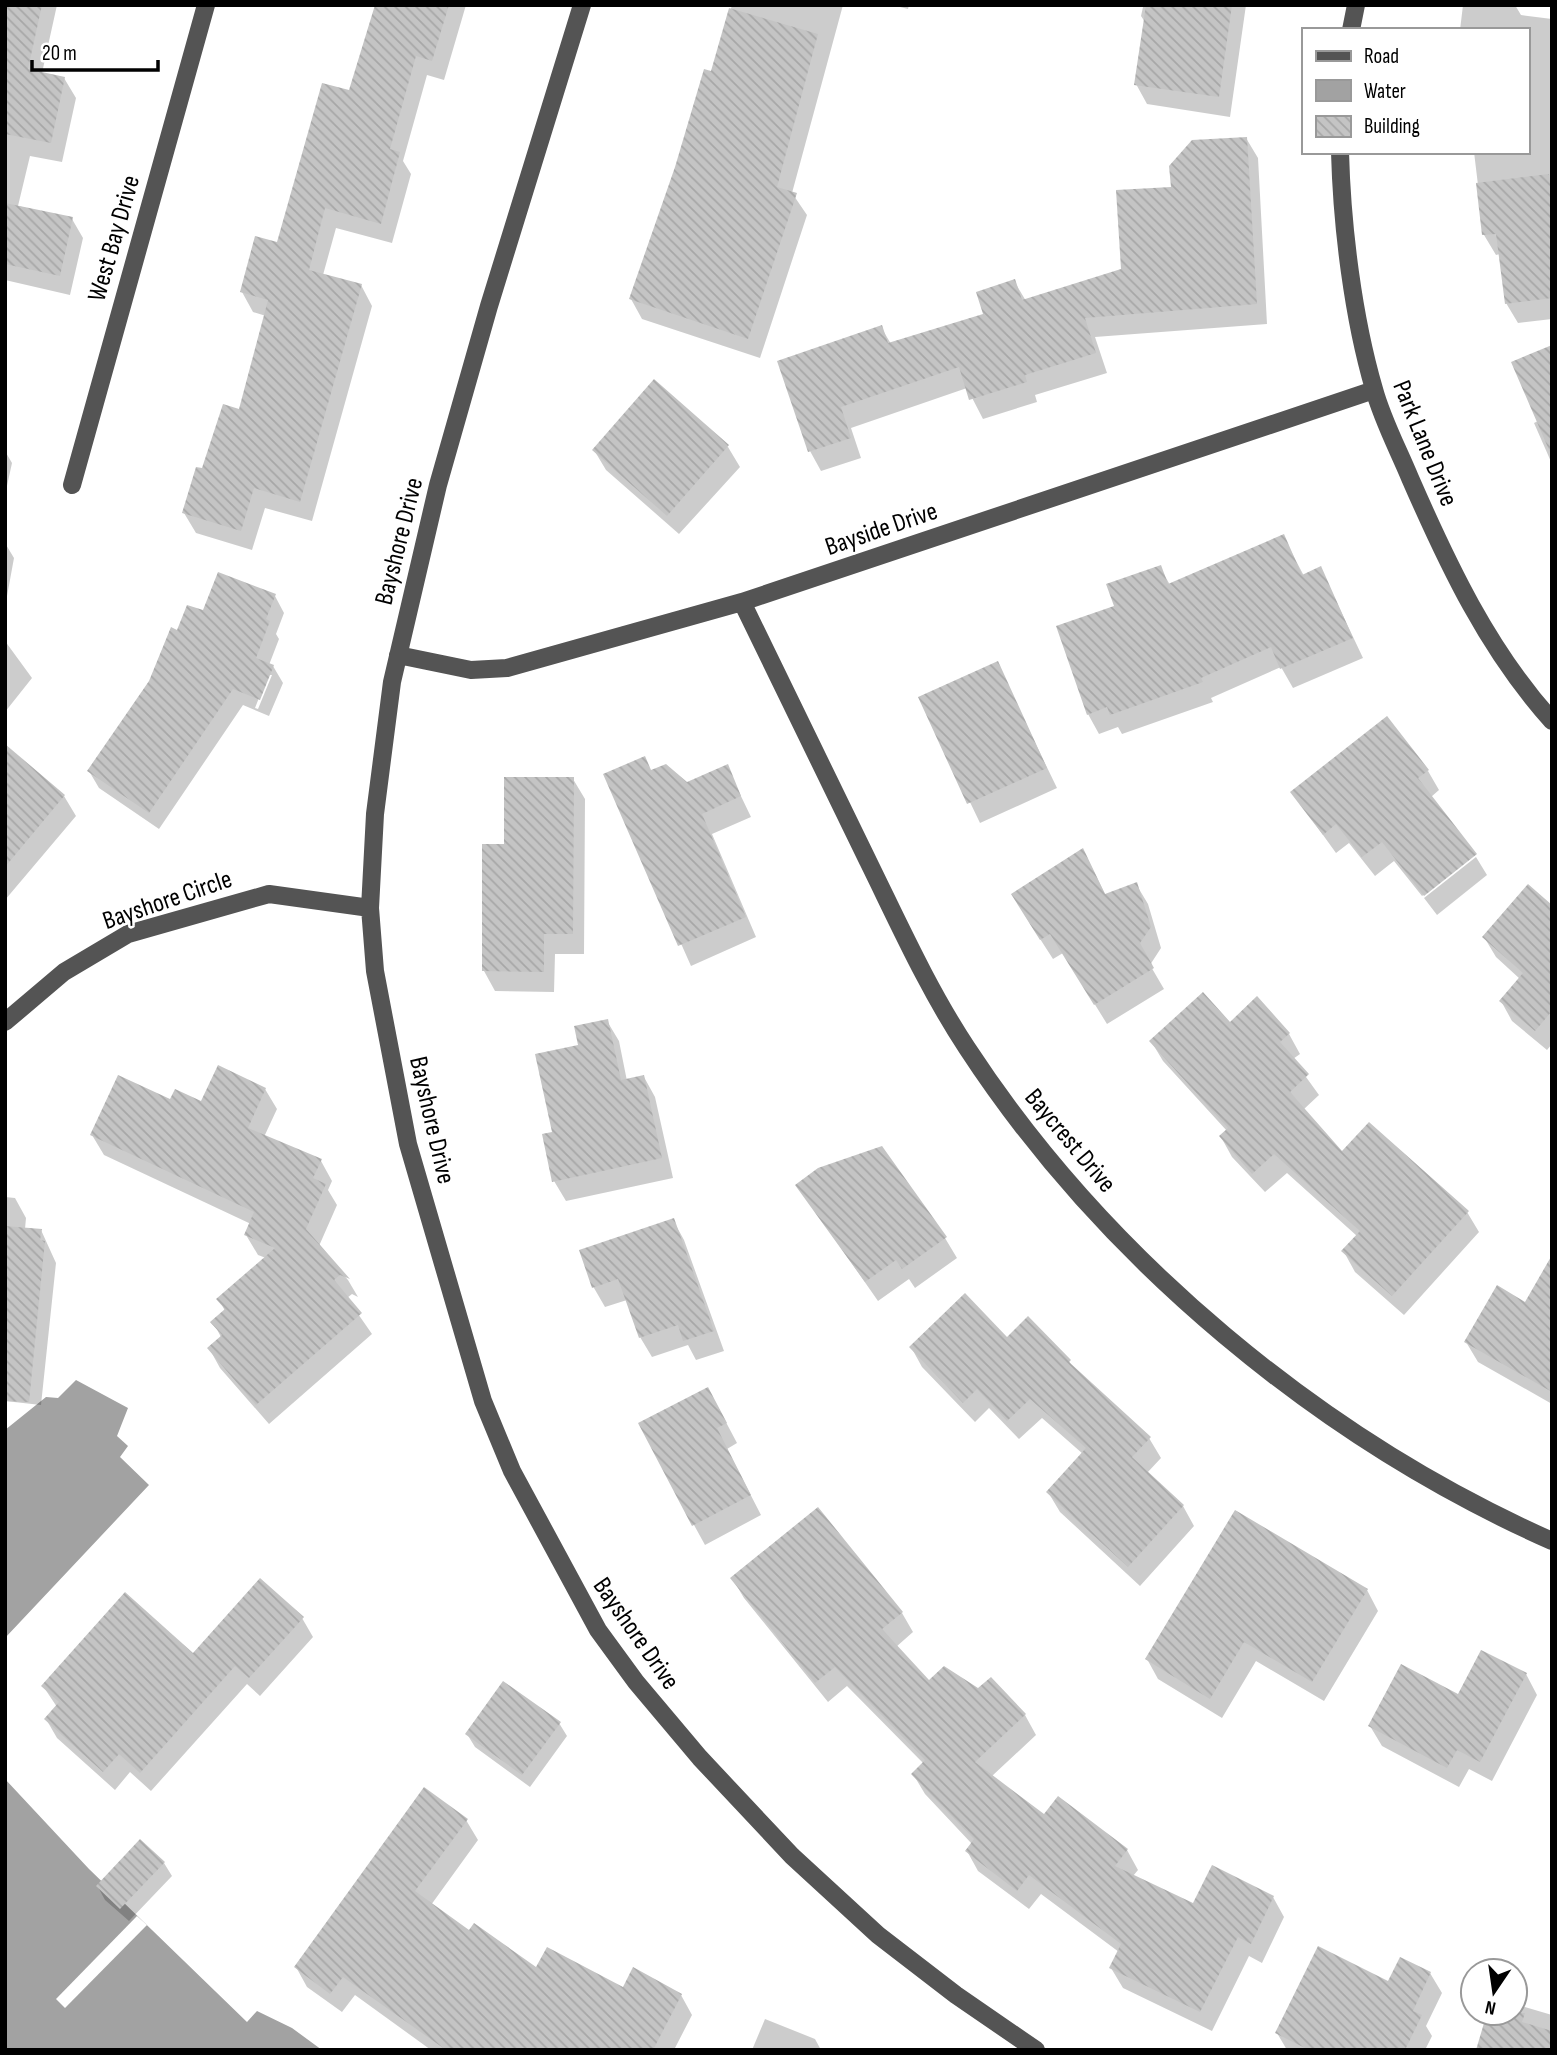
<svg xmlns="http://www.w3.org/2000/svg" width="1557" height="2055" viewBox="0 0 1557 2055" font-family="'Sofia Sans Condensed',sans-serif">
<defs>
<pattern id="building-back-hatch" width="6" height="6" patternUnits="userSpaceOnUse" patternTransform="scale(1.75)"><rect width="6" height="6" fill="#c4c4c4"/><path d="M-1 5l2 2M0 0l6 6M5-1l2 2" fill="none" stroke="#a7a7a7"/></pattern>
</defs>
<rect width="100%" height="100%" fill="#fff"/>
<!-- water -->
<path fill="#a2a2a2" d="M 76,1380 L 128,1408 L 117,1436 L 128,1446 L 120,1457 L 149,1485 L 5,1638 L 5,1430 L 46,1397 L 58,1398 Z
M 5,1779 L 89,1869 L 247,2022 L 257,2011 L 292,2028 L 322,2050 L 5,2050 Z"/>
<!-- pier -->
<path fill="#fff" d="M 137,1916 L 147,1925 L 65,2008 L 56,1999 Z"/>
<!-- shadow -->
<path fill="#0003" fill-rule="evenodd" d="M 5,5 L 57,5 L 42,73 L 64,78 L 76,98 L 62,162 L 30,156 L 18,206 L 72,219 L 83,238 L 70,295 L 5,280 Z
M 377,5 L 466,5 L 444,80 L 427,75 L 403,161 L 411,174 L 392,243 L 336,228 L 323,275 L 361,285 L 372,306 L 312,521 L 265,508 L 252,550 L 196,533 L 184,513 L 204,471 L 240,411 L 266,316 L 253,312 L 242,292 L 278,245 L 350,92 Z
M 732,5 L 843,5 L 792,193 L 807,215 L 760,358 L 642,319 L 631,299 L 713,74 Z
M 892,5 L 909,5 L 908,9 Z
M 1131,5 L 1246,5 L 1230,117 L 1147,104 L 1136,84 L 1145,22 L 1141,16 L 1143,7 Z
M 1463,5 L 1515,5 L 1521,15 L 1552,19 L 1552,319 L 1518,323 L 1506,303 L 1500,254 L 1496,255 L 1484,235 L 1474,152 L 1527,152 L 1527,30 L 1460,30 Z
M 1246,138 L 1258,158 L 1267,324 L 1095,337 L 1107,373 L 1035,395 L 1037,402 L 983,419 L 967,388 L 851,428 L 861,458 L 821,471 L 810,451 L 881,327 L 891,344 L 985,315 L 1014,281 L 1026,301 L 1123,270 L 1172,189 Z
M 1552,347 L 1552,464 L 1534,423 L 1538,421 Z
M 655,382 L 728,447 L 740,467 L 679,534 L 606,470 L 594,450 Z
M 5,451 L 12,463 L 5,495 Z
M 1283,536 L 1304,576 L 1321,569 L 1363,658 L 1293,688 L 1281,667 L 1211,698 L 1213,702 L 1122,734 L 1118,727 L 1099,734 L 1088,714 L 1116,607 L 1160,567 L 1170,585 Z
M 5,543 L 14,558 L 5,607 Z
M 275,596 L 284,613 L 276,634 L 279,639 L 269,665 L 273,666 L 283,683 L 269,716 L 243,705 L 159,829 L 99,788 L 89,771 L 150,682 L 178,633 L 204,613 ZM 268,675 L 272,675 L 258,709 L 255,708 Z
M 5,641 L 32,678 L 5,712 Z
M 997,664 L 1057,788 L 980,823 L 920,698 Z
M 5,747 L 64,796 L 76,816 L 5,900 Z
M 727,767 L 751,817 L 712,834 L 756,937 L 691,966 L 606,775 L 652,772 L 687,784 Z
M 1428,771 L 1439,790 L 1431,797 L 1475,854 L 1422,896 L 1394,861 L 1375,876 L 1349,843 L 1336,853 L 1292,792 Z
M 573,779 L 585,799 L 584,954 L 555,954 L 554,992 L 495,991 L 484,971 L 505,846 Z
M 1083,850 L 1106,896 L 1136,884 L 1148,904 L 1161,948 L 1150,965 L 1164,989 L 1107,1024 L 1063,953 L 1053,959 L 1024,914 Z
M 1476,857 L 1487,875 L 1437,915 L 1424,898 Z
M 1552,907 L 1552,1044 L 1547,1050 L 1512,1021 L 1501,1001 L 1520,979 L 1496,957 L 1484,937 Z
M 607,1021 L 619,1041 L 627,1081 L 644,1077 L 655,1097 L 673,1178 L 566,1201 L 554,1181 L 554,1134 L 580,1046 Z
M 1230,1024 L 1289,1034 L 1300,1054 L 1293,1059 L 1319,1095 L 1303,1110 L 1342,1154 L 1467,1212 L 1479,1232 L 1404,1315 L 1355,1272 L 1344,1252 L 1357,1236 L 1287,1173 L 1265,1192 L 1232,1157 L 1221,1137 L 1227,1131 L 1163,1061 L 1151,1041 Z
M 265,1089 L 277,1109 L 264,1137 L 321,1161 L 332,1181 L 328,1190 L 337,1205 L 319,1246 L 348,1280 L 358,1297 L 352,1294 L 347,1298 L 372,1334 L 269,1424 L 220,1368 L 209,1348 L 221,1337 L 213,1322 L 225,1311 L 219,1299 L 266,1258 L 258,1255 L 246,1235 L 251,1224 L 104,1155 L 92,1135 L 170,1101 L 202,1103 Z
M 797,1185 L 945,1238 L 957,1258 L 915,1288 L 909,1279 L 878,1301 Z
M 5,1197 L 15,1198 L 26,1218 L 25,1229 L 41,1230 L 56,1263 L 41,1405 L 5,1401 Z
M 673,1220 L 684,1240 L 724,1351 L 696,1360 L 688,1345 L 652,1357 L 640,1337 L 627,1300 L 605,1307 L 594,1288 L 581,1251 Z
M 1552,1277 L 1552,1404 L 1478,1362 L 1466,1342 L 1525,1304 Z
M 1007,1339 L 1069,1361 L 1074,1370 L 1149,1438 L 1161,1458 L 1147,1473 L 1183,1506 L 1194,1526 L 1140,1586 L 1060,1512 L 1048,1492 L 1083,1454 L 1042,1418 L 1019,1439 L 989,1408 L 975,1422 L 922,1367 L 911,1347 Z
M 719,1409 L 737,1443 L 727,1449 L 761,1515 L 705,1545 L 694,1525 Z
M 732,1578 L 902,1613 L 913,1632 L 896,1647 L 929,1682 L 978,1690 L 991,1679 L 1025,1715 L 1036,1735 L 992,1776 L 1045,1816 L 1127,1850 L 1138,1870 L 1133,1876 L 1194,1906 L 1273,1897 L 1284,1917 L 1262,1963 L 1249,1956 L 1212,2031 L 1123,1988 L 1111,1968 L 1119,1952 L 1041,1894 L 1029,1909 L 978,1871 L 967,1851 L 972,1844 L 925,1794 L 913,1774 L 924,1764 L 847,1686 L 828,1702 L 744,1598 Z
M 1367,1590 L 1378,1611 L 1324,1701 L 1256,1661 L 1222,1718 L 1158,1679 L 1147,1659 Z
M 302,1618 L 313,1637 L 260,1696 L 247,1684 L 151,1791 L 130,1772 L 115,1790 L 57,1738 L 46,1719 L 57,1707 L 43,1686 L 193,1655 Z
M 1526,1674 L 1537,1695 L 1492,1781 L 1469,1769 L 1459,1787 L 1382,1746 L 1370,1726 Z
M 559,1723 L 567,1736 L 530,1787 L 475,1747 L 467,1734 Z
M 466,1820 L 478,1840 L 431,1905 L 469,1932 L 537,1970 L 624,1989 L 681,1995 L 692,2015 L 675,2048 L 679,2050 L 431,2050 L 355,1995 L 342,2012 L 307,1987 L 296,1967 Z
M 164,1863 L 172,1876 L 129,1921 L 105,1900 L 98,1887 Z
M 1430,1973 L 1442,1993 L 1426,2026 L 1432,2036 L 1425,2050 L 1287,2050 L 1277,2033 L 1389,1983 Z
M 1515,2004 L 1552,2015 L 1552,2050 L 1489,2013 L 1515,2013 Z
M 765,2019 L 815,2039 L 821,2050 L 752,2050 Z"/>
<!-- building -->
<path fill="url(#building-back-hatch)" d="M 5,5 L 42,5 L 28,69 L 65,77 L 51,143 L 5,134 Z
M 375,5 L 449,5 L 432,61 L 416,56 L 390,149 L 400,152 L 381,224 L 325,208 L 309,270 L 362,284 L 300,502 L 254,488 L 241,531 L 182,513 L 196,467 L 202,468 L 223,404 L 239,409 L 268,300 L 240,292 L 255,236 L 277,242 L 322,83 L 349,90 Z
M 1146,5 L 1232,5 L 1219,97 L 1134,85 Z
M 729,8 L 818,34 L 777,187 L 797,193 L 748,339 L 629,299 L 675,167 L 704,69 L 711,71 Z
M 1247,137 L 1257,304 L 1085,318 L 1096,353 L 1025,375 L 1027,382 L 969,400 L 959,367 L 841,407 L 851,438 L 808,452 L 777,361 L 882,325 L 888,343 L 983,314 L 976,292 L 1015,279 L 1022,300 L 1121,269 L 1116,190 L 1171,187 L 1169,166 L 1192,140 Z
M 1549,174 L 1552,195 L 1552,298 L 1505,304 L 1496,234 L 1482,235 L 1476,183 Z
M 5,203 L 73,217 L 60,276 L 5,264 Z
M 1552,345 L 1552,457 L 1511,362 Z
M 654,379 L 729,445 L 667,516 L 592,450 Z
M 1284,534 L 1302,575 L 1321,566 L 1353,638 L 1280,669 L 1271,647 L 1201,678 L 1203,682 L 1110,715 L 1107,707 L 1087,715 L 1056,626 L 1114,606 L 1106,584 L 1161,565 L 1168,584 Z
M 218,572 L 276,594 L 266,619 L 270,621 L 256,658 L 274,665 L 260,700 L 233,689 L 149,813 L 87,771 L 149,681 L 171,627 L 177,630 L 187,605 L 203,610 Z
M 998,661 L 1047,768 L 967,804 L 918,697 Z
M 1387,716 L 1429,770 L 1418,778 L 1477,854 L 1424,896 L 1382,842 L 1362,857 L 1336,824 L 1323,835 L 1290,792 Z
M 5,744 L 65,795 L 5,867 Z
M 645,756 L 651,770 L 666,764 L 687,782 L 728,764 L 741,796 L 702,814 L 746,917 L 678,946 L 603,774 Z
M 504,777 L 574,777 L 573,934 L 544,934 L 544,972 L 482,971 L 482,844 L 504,844 Z
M 1083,848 L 1105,894 L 1137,882 L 1151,927 L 1140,943 L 1154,968 L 1094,1005 L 1050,934 L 1040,940 L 1011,894 Z
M 1528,884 L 1552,905 L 1552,1011 L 1535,1031 L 1499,1001 L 1523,973 L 1482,937 Z
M 1203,992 L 1230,1022 L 1257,996 L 1290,1033 L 1280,1042 L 1309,1074 L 1290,1092 L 1342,1151 L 1369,1122 L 1469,1211 L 1392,1296 L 1341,1251 L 1360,1231 L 1274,1154 L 1252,1174 L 1219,1136 L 1228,1128 L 1149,1041 Z
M 608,1019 L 621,1080 L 644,1075 L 662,1158 L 552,1182 L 542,1134 L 552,1132 L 535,1054 L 578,1045 L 574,1026 Z
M 218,1065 L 266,1088 L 248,1128 L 322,1159 L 313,1178 L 326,1184 L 306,1229 L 350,1279 L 340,1275 L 334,1280 L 362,1313 L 256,1405 L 207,1348 L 222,1335 L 210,1322 L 225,1309 L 216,1299 L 275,1248 L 244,1235 L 254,1212 L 90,1135 L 118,1075 L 170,1099 L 175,1089 L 201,1101 Z
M 882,1146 L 947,1237 L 902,1269 L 896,1260 L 865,1282 L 795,1185 L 818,1168 Z
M 674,1218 L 714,1331 L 683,1341 L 678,1325 L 639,1338 L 618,1279 L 592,1288 L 579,1250 Z
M 5,1226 L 42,1229 L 40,1240 L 45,1241 L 29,1402 L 5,1401 Z
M 1552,1255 L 1552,1392 L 1464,1342 L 1497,1285 L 1525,1302 Z
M 965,1293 L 1007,1337 L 1028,1316 L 1071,1360 L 1069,1362 L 1151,1437 L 1132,1457 L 1184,1505 L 1128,1567 L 1046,1492 L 1086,1448 L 1030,1399 L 1007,1421 L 977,1389 L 963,1403 L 909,1347 Z
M 708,1387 L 727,1423 L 717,1428 L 751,1495 L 692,1526 L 638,1423 Z
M 818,1507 L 903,1612 L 882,1629 L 929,1680 L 944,1666 L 978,1688 L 991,1677 L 1026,1714 L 975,1762 L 1044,1814 L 1058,1796 L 1128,1849 L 1115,1866 L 1193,1903 L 1212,1865 L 1274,1896 L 1251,1944 L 1238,1937 L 1200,2012 L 1109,1968 L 1121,1944 L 1029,1875 L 1017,1891 L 965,1851 L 974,1839 L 911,1774 L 925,1760 L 835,1667 L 815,1683 L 730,1578 Z
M 1235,1510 L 1368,1589 L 1312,1682 L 1244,1642 L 1210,1699 L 1145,1659 Z
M 260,1578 L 304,1617 L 249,1678 L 235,1666 L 140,1773 L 119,1754 L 103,1772 L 44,1719 L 59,1702 L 41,1686 L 125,1592 L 193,1653 Z
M 1481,1650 L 1527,1673 L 1480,1762 L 1457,1750 L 1447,1768 L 1368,1726 L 1401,1664 L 1458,1694 Z
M 503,1681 L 561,1722 L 522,1775 L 465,1734 Z
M 424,1787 L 468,1819 L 415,1891 L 469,1930 L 474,1923 L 536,1967 L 547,1947 L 623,1987 L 633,1967 L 682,1994 L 653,2050 L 446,2050 L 343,1977 L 330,1994 L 294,1967 Z
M 140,1839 L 165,1862 L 120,1909 L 96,1886 Z
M 1318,1946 L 1388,1981 L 1400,1957 L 1431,1972 L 1413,2011 L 1422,2015 L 1405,2050 L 1309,2050 L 1275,2033 Z
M 1487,2013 L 1525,2013 L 1522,2022 L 1552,2031 L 1552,2050 L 1476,2050 Z"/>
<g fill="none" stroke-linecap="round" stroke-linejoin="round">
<!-- minor -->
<path stroke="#545454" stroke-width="18" d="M 582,5 L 489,306 L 438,485 L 392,682 L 375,814 L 370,908 L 375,971 L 408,1144 L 483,1401 L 512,1471 L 598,1630 L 636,1682 L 700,1758 L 792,1856 L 878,1935 L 956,1995 L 1036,2050
M 1351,30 L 1356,5
M 1340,152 C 1342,227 1353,317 1374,389 C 1382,419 1398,449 1410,478 C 1448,565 1488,650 1552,721
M 72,485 L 206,5
M 742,602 C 784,689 826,775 868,861 C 899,924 928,989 967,1048 C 1105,1259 1321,1439 1552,1541
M 398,655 L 471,670 L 507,668 L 742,602 L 1374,390
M 5,1022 L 64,972 L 128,934 L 269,894 L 370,908"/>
</g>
<g text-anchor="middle" stroke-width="5" stroke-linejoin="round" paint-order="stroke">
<!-- street labels -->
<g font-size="26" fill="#000" stroke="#fff">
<text transform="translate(113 238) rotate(-74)" y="9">West Bay Drive</text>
<text transform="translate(1426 443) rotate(68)" y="9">Park Lane Drive</text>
<text transform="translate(881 528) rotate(-19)" y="9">Bayside Drive</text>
<text transform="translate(398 541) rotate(-76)" y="9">Bayshore Drive</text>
<text transform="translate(167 899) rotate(-19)" y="9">Bayshore Circle</text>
<text transform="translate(433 1120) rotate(77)" y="9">Bayshore Drive</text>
<text transform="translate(1071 1140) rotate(50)" y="9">Baycrest Drive</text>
<text transform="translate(637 1633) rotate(55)" y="9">Bayshore Drive</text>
</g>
</g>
<!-- border -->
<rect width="1557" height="2055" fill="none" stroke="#000000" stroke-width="14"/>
<!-- legend -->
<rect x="1302" y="28" width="228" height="126" fill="#ffffff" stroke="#999999" stroke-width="2"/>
<rect x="1316" y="51" width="35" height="10" fill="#545454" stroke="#999999" stroke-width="2"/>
<text x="1364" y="63" font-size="21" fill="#000000">Road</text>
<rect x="1316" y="80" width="35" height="21" fill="#a2a2a2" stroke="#999999" stroke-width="2"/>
<text x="1364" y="98" font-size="21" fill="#000000">Water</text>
<rect x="1316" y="116" width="35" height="21" fill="url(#building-back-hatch)" stroke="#999999" stroke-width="2"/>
<text x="1364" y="133" font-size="21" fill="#000000">Building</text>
<!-- north arrow -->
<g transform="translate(1494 1992) rotate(193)"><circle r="33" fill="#ffffff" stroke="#999999" stroke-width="2"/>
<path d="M0-5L12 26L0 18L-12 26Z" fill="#000000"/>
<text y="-10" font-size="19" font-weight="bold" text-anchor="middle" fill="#000000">N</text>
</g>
<!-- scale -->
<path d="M32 60v10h126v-10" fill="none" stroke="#000000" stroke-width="3.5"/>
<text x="42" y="60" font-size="21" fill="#000000" stroke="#ffffff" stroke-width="5" paint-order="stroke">20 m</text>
</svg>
